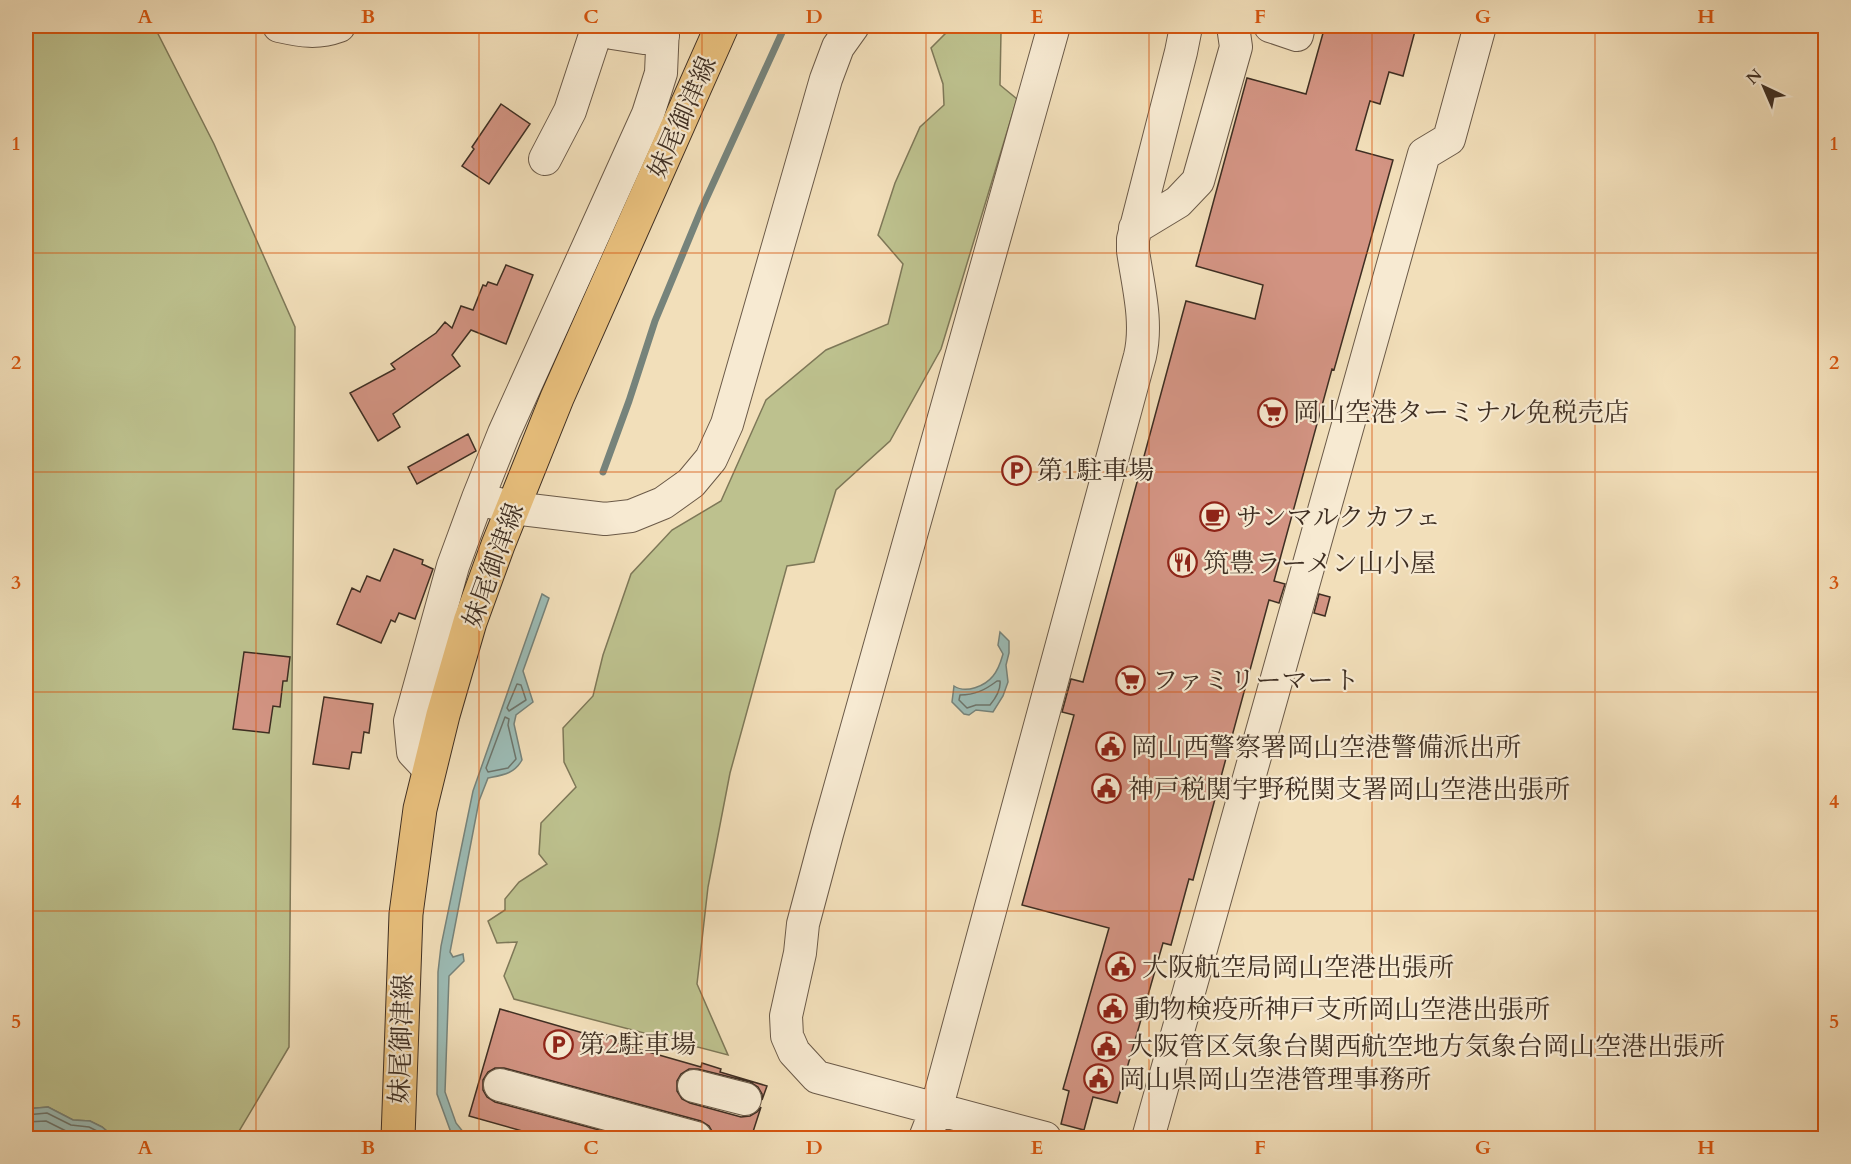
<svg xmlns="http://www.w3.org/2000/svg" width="1851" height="1164" viewBox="0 0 1851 1164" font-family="Cardo,'Noto Serif JP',serif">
<rect width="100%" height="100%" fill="#f2dfba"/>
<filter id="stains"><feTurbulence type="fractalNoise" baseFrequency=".00333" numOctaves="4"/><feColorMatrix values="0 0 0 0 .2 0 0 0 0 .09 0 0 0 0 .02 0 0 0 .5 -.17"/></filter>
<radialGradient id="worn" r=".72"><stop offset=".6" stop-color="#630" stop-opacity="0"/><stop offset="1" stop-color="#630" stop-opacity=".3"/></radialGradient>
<!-- green -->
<path fill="#bdc18e" stroke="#7e7858" stroke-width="1.5" d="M 26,26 L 154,26 L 214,144 L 295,327 L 289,1047 L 235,1138 L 115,1138 L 102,1127 L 90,1121 L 73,1120 L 48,1107 L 26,1109 Z
M 963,26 L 976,26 L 1001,32 L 1000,85 L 1017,99 L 941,349 L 890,441 L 836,490 L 814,562 L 787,566 L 730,773 L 708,887 L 697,984 L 728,1055 L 514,999 L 504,976 L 517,942 L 497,943 L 488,921 L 505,910 L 505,899 L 519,882 L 547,864 L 539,854 L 541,823 L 576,787 L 564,762 L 563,728 L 593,696 L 603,655 L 631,574 L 672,530 L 721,501 L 766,400 L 826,350 L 888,324 L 903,264 L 878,235 L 895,183 L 920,127 L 944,105 L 943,84 L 931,48 L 946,33 Z"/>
<!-- water -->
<path fill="#9cbcb6" stroke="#76837b" stroke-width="1.5" d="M 542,594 L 549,598 L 523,671 L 533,702 L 516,715 L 514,724 L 522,760 C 514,774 503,775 488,778 L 479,801 L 450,952 L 453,957 L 463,954 L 464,961 L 449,976 L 445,1092 L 456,1123 L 468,1138 L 453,1138 L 437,1094 L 438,972 L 441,946 L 473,791 Z
M 1000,632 L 1009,641 L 1009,653 L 1006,665 L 1008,682 L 1003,696 L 993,712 L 976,710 L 969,715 L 964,714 L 952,702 L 954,686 C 966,694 985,686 993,676 C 999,669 1001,661 1003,654 L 998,645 Z
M 48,1107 L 73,1120 L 90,1121 L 102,1127 L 115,1138 L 26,1138 L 26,1109 Z"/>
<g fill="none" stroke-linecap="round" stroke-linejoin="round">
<!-- shore -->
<path stroke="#6d756c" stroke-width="1.5" d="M 997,681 L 1000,681 C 1001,690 995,699 990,705 L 976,705 L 967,708 L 959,700 L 960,695 C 975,695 985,690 997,681 Z
M 517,684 L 521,685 L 526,700 L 509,711 L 507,708 Z
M 505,717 L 509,719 L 508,725 L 516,759 L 508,768 L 488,772 L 486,768 Z
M 26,1115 L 47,1113 L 71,1125 L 89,1127 L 99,1132 L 106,1138
M 26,1122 L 46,1121 L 68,1132 L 86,1134 L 95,1138"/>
<!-- stream -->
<path stroke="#76837b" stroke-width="7" d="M 603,472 L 629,401 L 655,321 L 701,210 L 785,26"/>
</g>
<!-- building -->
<path fill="#d39483" stroke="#3e2e22" stroke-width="1.5" d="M 1325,26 L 1394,26 L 1415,31 L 1403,76 L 1389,72 L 1380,104 L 1370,101 L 1356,150 L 1393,160 L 1334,370 L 1332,369 L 1274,581 L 1285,584 L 1279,603 L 1269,600 L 1193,880 L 1189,879 L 1171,945 L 1163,943 L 1117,1103 L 1093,1097 L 1084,1130 L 1061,1124 L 1069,1091 L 1063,1089 L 1109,928 L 1022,905 L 1074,715 L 1062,712 L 1071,679 L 1083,682 L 1186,301 L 1255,319 L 1263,285 L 1196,266 L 1247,78 L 1306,94 Z
M 501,104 L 530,124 L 489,184 L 462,166 L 474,149 L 472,147 Z
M 506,265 L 533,275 L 506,344 L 471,330 L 452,355 L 460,366 L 393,414 L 400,427 L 378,441 L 350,393 L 395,369 L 391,364 L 436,333 L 445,322 L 452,328 L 461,306 L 473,310 L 483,285 L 486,286 L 488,282 L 497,285 Z
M 468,434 L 476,451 L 417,484 L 408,467 Z
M 394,549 L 423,560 L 422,564 L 433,569 L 415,619 L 399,613 L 395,622 L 391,620 L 381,643 L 337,624 L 352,588 L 360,592 L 367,576 L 380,581 Z
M 1319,594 L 1330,597 L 1325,616 L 1314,613 Z
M 244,652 L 290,657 L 287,681 L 283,681 L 280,707 L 273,706 L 269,733 L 233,729 Z
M 324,697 L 373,704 L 369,733 L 364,732 L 361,753 L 352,752 L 349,769 L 313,764 Z
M 500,1009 L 597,1037 L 598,1033 L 618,1038 L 617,1043 L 701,1067 L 702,1063 L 721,1069 L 720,1072 L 767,1086 L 762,1100 L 762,1094 L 758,1087 L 750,1082 L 698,1069 L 689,1069 L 681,1074 L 677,1081 L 677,1091 L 682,1099 L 690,1103 L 741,1117 L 750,1116 L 757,1112 L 761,1107 L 751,1138 L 713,1138 L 713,1133 L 709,1126 L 701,1121 L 504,1068 L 495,1068 L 488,1072 L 483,1080 L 483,1090 L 487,1097 L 495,1102 L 629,1138 L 547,1138 L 469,1116 Z"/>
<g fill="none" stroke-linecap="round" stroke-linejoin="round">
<defs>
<path id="minor" d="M 279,26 C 302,31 317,34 339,26
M 605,26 L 612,33 L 644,38 L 663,36
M 1270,26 L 1297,35 L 1299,26
M 545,159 L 570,111 L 598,26
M 1135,228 L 1178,202 L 1198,181 L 1236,47 L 1233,26
M 487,501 L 513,508 L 605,519 L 631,516 L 663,503 L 691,483 L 711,459 L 727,424 L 826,79 L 838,47 L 853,26
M 429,769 L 413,752 L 410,721 L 453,566 L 478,498 L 504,433 L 648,114 L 661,73 L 663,26
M 500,1085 L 696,1138
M 694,1086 L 745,1099
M 925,1138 L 936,1110 L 1140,356 C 1148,322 1138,286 1133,251 L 1133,239 L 1181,52 L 1185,32 L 1182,26
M 1045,1138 L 817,1077 L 794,1052 L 787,1036 L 786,1016 L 800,953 L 803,924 L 827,834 L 1054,26
M 1148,1138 L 1424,154 L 1449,139 L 1480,26"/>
<path id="major" d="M 398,1138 L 406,914 L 420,809 L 443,715 L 470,622 L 498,545 L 557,398 L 722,26"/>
</defs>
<!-- minor casing -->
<use href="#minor" stroke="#6b5a48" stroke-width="34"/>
<!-- major casing -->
<use href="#major" stroke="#3e2e22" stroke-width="35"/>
<!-- minor -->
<use href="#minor" stroke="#f7ead2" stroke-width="32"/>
<!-- major -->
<use href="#major" stroke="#e9c07d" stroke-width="33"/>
</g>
<!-- grid -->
<path fill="none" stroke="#d7550e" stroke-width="1.5" stroke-opacity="0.55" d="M 256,26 L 256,1138M 479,26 L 479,1138M 702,26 L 702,1138M 926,26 L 926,1138M 1149,26 L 1149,1138M 1372,26 L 1372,1138M 1595,26 L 1595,1138M 26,253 L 1826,253M 26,472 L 1826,472M 26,692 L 1826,692M 26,911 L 1826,911"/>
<!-- icons -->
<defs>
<symbol id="supermarket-ring" viewBox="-11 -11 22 22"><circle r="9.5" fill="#f7ead2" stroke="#8f2418" stroke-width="1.5"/><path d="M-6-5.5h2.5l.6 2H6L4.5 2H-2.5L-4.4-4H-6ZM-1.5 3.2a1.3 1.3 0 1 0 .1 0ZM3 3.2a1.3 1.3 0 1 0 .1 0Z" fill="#8f2418"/></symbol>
<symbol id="parking-ring" viewBox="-11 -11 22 22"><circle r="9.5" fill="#f7ead2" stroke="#8f2418" stroke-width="1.5"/><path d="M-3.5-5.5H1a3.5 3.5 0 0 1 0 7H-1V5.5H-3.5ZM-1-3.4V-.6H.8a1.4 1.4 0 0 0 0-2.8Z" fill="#8f2418"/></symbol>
<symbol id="cafe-ring" viewBox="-11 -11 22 22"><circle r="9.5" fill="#f7ead2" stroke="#8f2418" stroke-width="1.5"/><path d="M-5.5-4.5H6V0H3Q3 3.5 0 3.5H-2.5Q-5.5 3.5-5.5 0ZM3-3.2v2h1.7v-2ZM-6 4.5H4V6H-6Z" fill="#8f2418"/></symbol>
<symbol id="restaurant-ring" viewBox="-11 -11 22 22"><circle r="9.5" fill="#f7ead2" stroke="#8f2418" stroke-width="1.5"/><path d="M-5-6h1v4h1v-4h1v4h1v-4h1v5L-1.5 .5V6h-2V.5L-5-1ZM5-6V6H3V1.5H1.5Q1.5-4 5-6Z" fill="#8f2418"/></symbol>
<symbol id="civic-ring" viewBox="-11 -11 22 22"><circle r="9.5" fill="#f7ead2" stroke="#8f2418" stroke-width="1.5"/><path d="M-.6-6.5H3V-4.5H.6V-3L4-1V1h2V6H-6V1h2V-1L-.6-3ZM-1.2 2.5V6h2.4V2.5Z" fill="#8f2418"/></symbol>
</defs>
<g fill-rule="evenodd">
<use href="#supermarket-ring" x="1256" y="396" width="33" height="33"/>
<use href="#parking-ring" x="1000" y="454" width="33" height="33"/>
<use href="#cafe-ring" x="1198" y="500" width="33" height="33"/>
<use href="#restaurant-ring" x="1166" y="546" width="33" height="33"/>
<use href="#supermarket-ring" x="1114" y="664" width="33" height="33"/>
<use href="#civic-ring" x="1094" y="730" width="33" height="33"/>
<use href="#civic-ring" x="1090" y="772" width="33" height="33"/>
<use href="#civic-ring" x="1104" y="950" width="33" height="33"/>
<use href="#civic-ring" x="1096" y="992" width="33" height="33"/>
<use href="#parking-ring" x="542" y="1028" width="33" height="33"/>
<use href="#civic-ring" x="1090" y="1030" width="33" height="33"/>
<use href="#civic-ring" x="1082" y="1062" width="33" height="33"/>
</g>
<g text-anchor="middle" stroke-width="4.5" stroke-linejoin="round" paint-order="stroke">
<!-- street labels -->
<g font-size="26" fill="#3e2e22" stroke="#f7ead2">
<text transform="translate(682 117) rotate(-66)" y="9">妹尾御津線</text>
<text transform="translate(493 565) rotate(-70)" y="9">妹尾御津線</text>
<text transform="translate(401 1039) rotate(-88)" y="9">妹尾御津線</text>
</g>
<!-- poi labels -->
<g font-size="26" fill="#3e2e22" stroke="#f7ead2" text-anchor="start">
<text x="1293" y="421">岡山空港ターミナル免税売店</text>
<text x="1037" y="479">第1駐車場</text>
<text x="1236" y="526">サンマルクカフェ</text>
<text x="1203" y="572">筑豊ラーメン山小屋</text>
<text x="1152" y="689">ファミリーマート</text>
<text x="1131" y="756">岡山西警察署岡山空港警備派出所</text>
<text x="1128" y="798">神戸税関宇野税関支署岡山空港出張所</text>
<text x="1142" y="976">大阪航空局岡山空港出張所</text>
<text x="1134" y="1018">動物検疫所神戸支所岡山空港出張所</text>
<text x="579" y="1053">第2駐車場</text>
<text x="1127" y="1055">大阪管区気象台関西航空地方気象台岡山空港出張所</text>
<text x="1119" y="1088">岡山県岡山空港管理事務所</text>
</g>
</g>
<!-- margin -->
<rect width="1851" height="1164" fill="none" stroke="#f2dfba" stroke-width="66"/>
<!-- north arrow -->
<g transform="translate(1764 87) rotate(316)" stroke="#f7ead2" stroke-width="4.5" paint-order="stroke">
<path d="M0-4.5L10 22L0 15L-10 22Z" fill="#3e2e22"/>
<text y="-9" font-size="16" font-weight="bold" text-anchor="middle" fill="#3e2e22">N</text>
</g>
<rect x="33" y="33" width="1785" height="1098" fill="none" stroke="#d7550e" stroke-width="2"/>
<g font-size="20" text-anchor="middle" font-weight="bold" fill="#d7550e">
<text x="145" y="23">A</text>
<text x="368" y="23">B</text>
<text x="591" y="23">C</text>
<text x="814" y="23">D</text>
<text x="1037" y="23">E</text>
<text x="1260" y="23">F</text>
<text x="1483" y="23">G</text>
<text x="1706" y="23">H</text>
<text x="16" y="150">1</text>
<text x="1834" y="150">1</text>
<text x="16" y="369">2</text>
<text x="1834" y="369">2</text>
<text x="16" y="589">3</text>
<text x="1834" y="589">3</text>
<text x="16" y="808">4</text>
<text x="1834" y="808">4</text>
<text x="16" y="1028">5</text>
<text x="1834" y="1028">5</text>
<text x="145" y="1154">A</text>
<text x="368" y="1154">B</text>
<text x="591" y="1154">C</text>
<text x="814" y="1154">D</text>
<text x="1037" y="1154">E</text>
<text x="1260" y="1154">F</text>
<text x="1483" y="1154">G</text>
<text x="1706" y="1154">H</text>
</g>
<rect width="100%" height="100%" filter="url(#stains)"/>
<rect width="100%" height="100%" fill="url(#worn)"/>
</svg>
